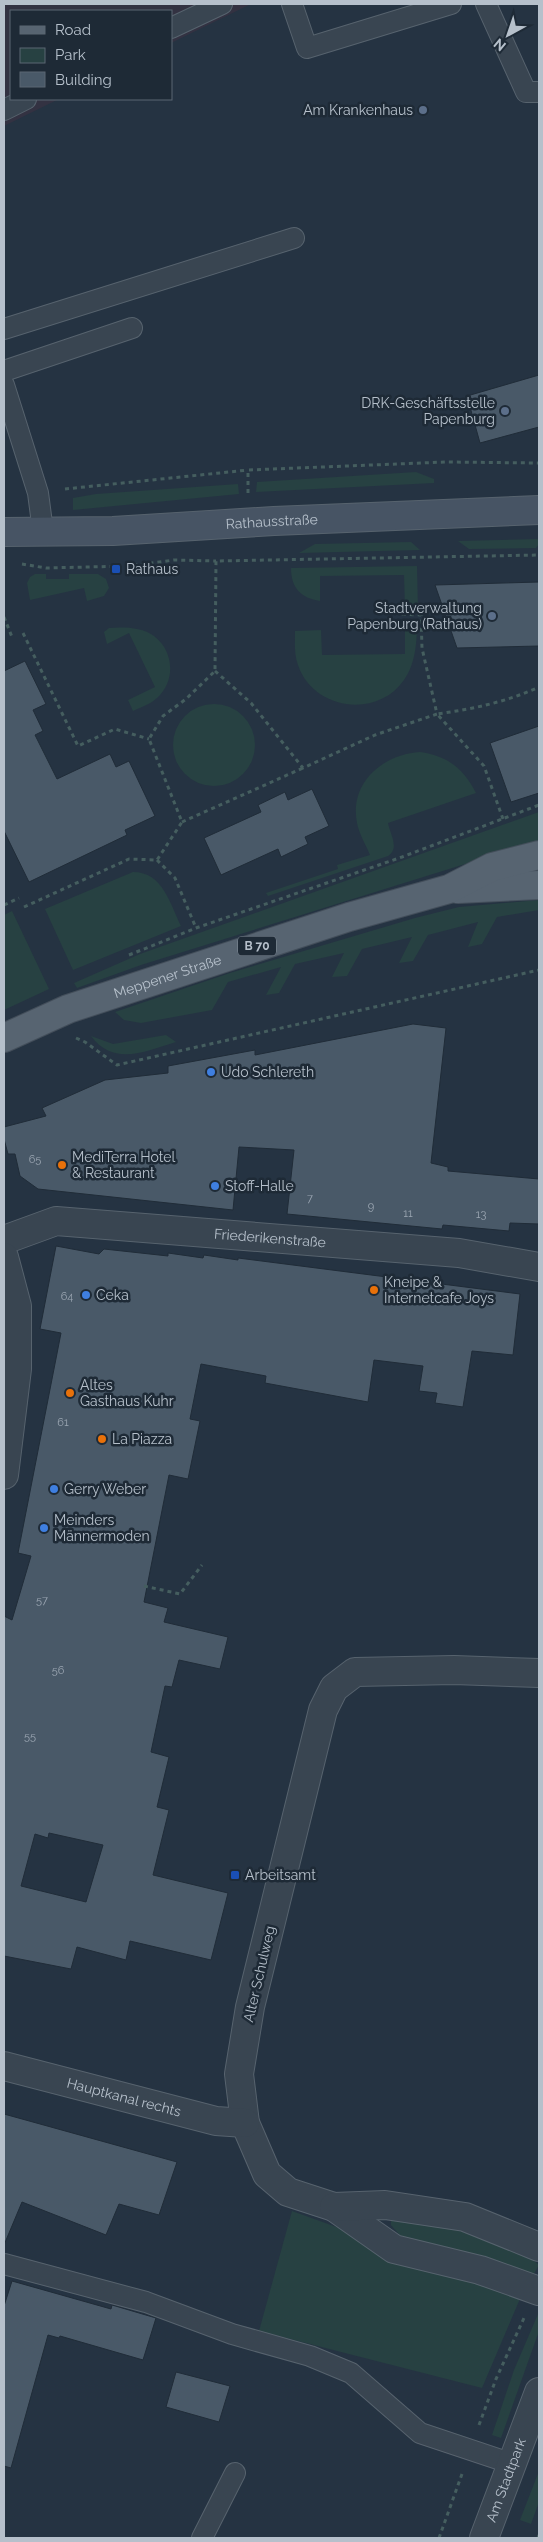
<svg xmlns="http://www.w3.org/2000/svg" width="543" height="2542" viewBox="0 0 543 2542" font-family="Raleway,sans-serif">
<rect width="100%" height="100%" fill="#253342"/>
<!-- medical -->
<path fill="#333242" d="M 4,4 L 251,4 L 171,43 L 171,11 L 11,11 L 11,99 L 59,99 L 4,126 Z"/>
<!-- green -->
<path fill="#274142" d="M 416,472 L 434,479 L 434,483 L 256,492 L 257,482 Z
M 238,484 L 239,494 L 73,510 L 73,498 L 96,494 Z
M 539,539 L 539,544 L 536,548 L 469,549 L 458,541 Z
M 411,542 L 420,550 L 299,553 L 315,544 Z
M 417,566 L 418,609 L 405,609 L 404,575 L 320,576 L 320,601 C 301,598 291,588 291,568 Z
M 35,574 L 46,574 L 46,579 L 69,579 L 69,574 L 98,574 L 106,579 L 109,588 L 104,596 L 87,601 L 84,588 L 30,600 L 27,583 L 30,577 Z
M 417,620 C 417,641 416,663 404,680 C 377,719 313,710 298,665 C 294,655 295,642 295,631 L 321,630 L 322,655 L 405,654 L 405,621 Z
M 109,628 C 123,627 142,627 154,636 C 174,651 176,681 157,698 C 151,704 141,707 133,711 L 128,700 L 155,687 L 129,633 L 107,644 L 104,632 Z
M173 745a41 41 0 1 1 82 0a41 41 0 1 1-82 0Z
M 420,752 C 448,756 464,769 476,793 L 388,823 C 390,834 400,848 388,856 L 268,896 L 266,893 L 338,869 L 337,865 L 370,855 C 366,845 359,834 357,823 C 349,782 384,754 420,752 Z
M 539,812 L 539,841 L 141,965 L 77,988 L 74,983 L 140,954 Z
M 133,872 C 163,872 170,904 181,926 L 73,970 L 45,909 Z
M 539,900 L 539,910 L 497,917 L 482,944 L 468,947 L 478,922 L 428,935 L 413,961 L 399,963 L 412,937 L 362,949 L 347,976 L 332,977 L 344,953 L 295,964 L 279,993 L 266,995 L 281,967 L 228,982 L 212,1010 L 141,1023 L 124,1020 L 115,1012 L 230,973 L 415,918 L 459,907 Z
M 12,911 L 49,989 L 4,1010 L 4,915 Z
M 166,1035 L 176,1042 C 146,1051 114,1067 91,1036 L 113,1044 Z
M 292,2211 L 522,2294 L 482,2388 L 259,2331 Z
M 391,2220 L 458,2226 L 523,2252 L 539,2265 L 532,2277 L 404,2240 L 391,2225 Z
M 538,2314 L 539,2331 L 501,2438 L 492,2435 L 514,2370 Z
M 539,2471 L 539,2502 L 531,2524 L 520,2520 Z"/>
<!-- building -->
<path fill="#495968" stroke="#202c38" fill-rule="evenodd" d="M 539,375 L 539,427 L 480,443 L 467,396 Z
M 539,582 L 539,646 L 457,648 L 435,585 Z
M 25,661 L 46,704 L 33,710 L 43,731 L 35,735 L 57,779 L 110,754 L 116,767 L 129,761 L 155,816 L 125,830 L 127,835 L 29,882 L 4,831 L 4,671 Z
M 539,726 L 539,793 L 511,802 L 490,743 Z
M 312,789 L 329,826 L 305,837 L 308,844 L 281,857 L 278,849 L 221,875 L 204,838 L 261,812 L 258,805 L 285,792 L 288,800 Z
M 413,1024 L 446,1028 L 431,1163 L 448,1167 L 448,1171 L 539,1179 L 539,1224 L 510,1223 L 509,1231 L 443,1225 L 442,1229 L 287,1214 L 294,1150 L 239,1147 L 233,1210 L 38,1189 L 20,1176 L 15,1154 L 8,1154 L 4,1139 L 4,1127 L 46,1116 L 42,1108 L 105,1080 L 168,1073 L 168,1066 L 255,1050 L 255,1055 Z
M 56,1246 L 99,1254 L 104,1249 L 168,1256 L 168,1253 L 203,1258 L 204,1255 L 238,1260 L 238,1258 L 520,1294 L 513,1355 L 472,1351 L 463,1407 L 435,1403 L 437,1393 L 419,1391 L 423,1366 L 374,1360 L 368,1402 L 265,1383 L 266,1376 L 201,1364 L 190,1419 L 200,1421 L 188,1479 L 169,1475 L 144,1602 L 168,1608 L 164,1622 L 228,1637 L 220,1669 L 179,1660 L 172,1687 L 165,1686 L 151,1752 L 169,1757 L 157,1807 L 169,1810 L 153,1875 L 228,1893 L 211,1960 L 130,1941 L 126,1960 L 77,1947 L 71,1969 L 4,1956 L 4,1616 L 12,1620 L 31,1556 L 18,1553 L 61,1333 L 40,1329 ZM 49,1833 L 103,1845 L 86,1902 L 21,1886 L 35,1834 L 48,1838 Z
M 4,2114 L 177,2162 L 159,2215 L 119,2204 L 106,2235 L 22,2202 L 4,2245 Z
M 12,2281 L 111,2309 L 112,2305 L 156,2318 L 143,2360 L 60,2336 L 59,2338 L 48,2335 L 11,2468 L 4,2466 L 4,2306 Z
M 176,2372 L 230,2386 L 219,2422 L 166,2407 Z"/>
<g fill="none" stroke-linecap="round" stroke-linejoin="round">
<defs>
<path id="lane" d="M 292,4 L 307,48 L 451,4
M 486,4 L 526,92 L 539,92
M 171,28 L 222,4
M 4,110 L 26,99
M 4,329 L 294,238
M 4,371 L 132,328
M 4,385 L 38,493 L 43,531
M 4,2264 L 146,2302 L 232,2334 L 310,2356 L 351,2373 L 420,2433 L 513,2464
M 202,2538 L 235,2473"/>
<g id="street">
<path id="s1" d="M 4,1240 L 56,1221 L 459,1253 L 539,1267"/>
<path d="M 4,1257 L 17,1306 L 17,1369 L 4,1475"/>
<path d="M 539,1673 L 454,1670 L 355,1672 L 334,1688 L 323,1710 L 250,2007 L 239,2074 L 245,2123 L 267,2174 L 288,2192 L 334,2207 L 394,2249 L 480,2270 L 539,2291"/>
<path id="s2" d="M 4,2066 L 216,2121 L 245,2123"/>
<path d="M 334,2207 L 385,2205 L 465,2217 L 539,2247"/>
<path id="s3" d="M 484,2538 L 539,2392"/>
</g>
<g id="secondary">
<path id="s4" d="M 4,532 L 113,531 L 274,521 L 539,510"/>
</g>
<g id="primary">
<path d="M 458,889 L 539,885"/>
<path id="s5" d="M 4,1038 L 68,1009 L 349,917 L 449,889 L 492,867 L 539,855"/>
</g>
</defs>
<!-- lane casing -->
<use href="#lane" stroke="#57636e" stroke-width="22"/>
<!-- street casing -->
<use href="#street" stroke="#57636e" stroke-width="30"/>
<!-- secondary casing -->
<use href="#secondary" stroke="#57636e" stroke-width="30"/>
<!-- primary casing -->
<use href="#primary" stroke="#434e5a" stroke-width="30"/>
<!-- path -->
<path stroke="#455e5f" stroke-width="3" stroke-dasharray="4 4" stroke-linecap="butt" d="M 65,489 L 248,470
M 248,493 L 248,470 L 446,462 L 539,463
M 22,564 L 46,568 L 129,566 L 174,560 L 216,561
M 4,617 L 12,637
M 23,633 L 78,746 L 115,729 L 149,739
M 215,671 L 251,703 L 303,768 L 375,735 L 437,714 L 422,648 L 421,615 L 398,614
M 503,819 L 484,766 L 437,714 C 473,709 506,702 539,687
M 182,822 L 303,768
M 157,860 L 175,878 L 196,928
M 4,905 L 19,898
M 24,907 L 129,859 L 157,860 L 182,822 L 149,739 L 163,716 L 186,699 L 215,671 L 216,561 L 539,555
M 129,955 L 196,928 L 402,857 L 539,805
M 76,1038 L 85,1042 L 117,1065 L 539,970
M 144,1586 L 180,1594 L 202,1565
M 479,2425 L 496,2379 L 524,2318
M 439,2538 L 462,2474
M 538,2538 L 539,2535"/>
<!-- lane -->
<use href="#lane" stroke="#394551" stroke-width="20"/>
<!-- street -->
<use href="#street" stroke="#394551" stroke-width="28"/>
<!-- secondary -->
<use href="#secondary" stroke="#475464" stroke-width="28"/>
<!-- primary -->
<use href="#primary" stroke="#576471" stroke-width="28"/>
</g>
<!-- markers -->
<g fill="#5c6f8a" stroke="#1e2a36" stroke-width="2">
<circle cx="423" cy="110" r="5"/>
<circle cx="505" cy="411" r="5"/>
<circle cx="492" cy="616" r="5"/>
</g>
<g fill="#1a4fb4" stroke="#1e2a36" stroke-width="2">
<rect x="111" y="564" width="10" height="10" rx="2.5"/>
<rect x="230" y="1870" width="10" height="10" rx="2.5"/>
</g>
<g fill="#3f7fe0" stroke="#1e2a36" stroke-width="2">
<circle cx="211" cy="1072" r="5"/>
<circle cx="215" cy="1186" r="5"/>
<circle cx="86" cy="1295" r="5"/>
<circle cx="54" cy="1489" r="5"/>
<circle cx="44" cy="1528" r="5"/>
</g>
<g fill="#e8710a" stroke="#1e2a36" stroke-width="2">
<circle cx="62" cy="1165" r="5"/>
<circle cx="374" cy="1290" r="5"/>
<circle cx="70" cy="1393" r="5"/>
<circle cx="102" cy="1439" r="5"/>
</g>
<g text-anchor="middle" stroke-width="5" stroke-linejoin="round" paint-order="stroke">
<!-- number labels -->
<g font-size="11" fill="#9ba6b2">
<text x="35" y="1163">65</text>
<text x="310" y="1202">7</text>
<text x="371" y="1210">9</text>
<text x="408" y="1217">11</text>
<text x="481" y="1218">13</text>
<text x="67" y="1300">64</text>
<text x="63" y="1426">61</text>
<text x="42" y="1604">57</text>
<text x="58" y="1674">56</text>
<text x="30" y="1740">55</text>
</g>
<!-- shield labels -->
<rect fill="#1e2a36" stroke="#88939e" stroke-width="1" x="238" y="936.5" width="38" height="19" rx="4"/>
<g font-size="12" font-weight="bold" fill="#b6c0cb">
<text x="257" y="950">B 70</text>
</g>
<!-- poi labels -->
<g font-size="14" fill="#b6c0cb" stroke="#1e2a36" text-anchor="start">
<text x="413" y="115" text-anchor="end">Am Krankenhaus</text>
<text x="495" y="408" text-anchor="end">DRK-Geschäftsstelle<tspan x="495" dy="16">Papenburg</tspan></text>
<text x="126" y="574">Rathaus</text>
<text x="482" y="613" text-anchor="end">Stadtverwaltung<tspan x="482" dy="16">Papenburg (Rathaus)</tspan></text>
<text x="221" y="1077">Udo Schlereth</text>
<text x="72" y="1162">MediTerra Hotel<tspan x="72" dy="16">&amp; Restaurant</tspan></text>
<text x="225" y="1191">Stoff-Halle</text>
<text x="384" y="1287">Kneipe &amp;<tspan x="384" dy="16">Internetcafe Joys</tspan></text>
<text x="96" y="1300">Ceka</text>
<text x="80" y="1390">Altes<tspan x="80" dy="16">Gasthaus Kuhr</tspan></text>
<text x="112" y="1444">La Piazza</text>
<text x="64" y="1494">Gerry Weber</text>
<text x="54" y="1525">Meinders<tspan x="54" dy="16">Männermoden</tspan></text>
<text x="245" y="1880">Arbeitsamt</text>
</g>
<!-- street labels -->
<g font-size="14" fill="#b6c0cb" stroke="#1e2a36">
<text dy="5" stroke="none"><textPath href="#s4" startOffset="268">Rathausstraße</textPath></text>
<text dy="5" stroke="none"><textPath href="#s5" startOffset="175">Meppener Straße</textPath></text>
<text dy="5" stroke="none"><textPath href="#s1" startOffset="270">Friederikenstraße</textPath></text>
<text transform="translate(259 1974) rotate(-77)" y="5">Alter Schulweg</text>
<text dy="5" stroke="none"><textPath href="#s2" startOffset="124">Hauptkanal rechts</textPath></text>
<text dy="5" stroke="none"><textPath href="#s3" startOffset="62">Am Stadtpark</textPath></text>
</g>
</g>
<!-- border -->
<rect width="543" height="2542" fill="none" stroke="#b6c0cb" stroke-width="10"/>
<!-- legend -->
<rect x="10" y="10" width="162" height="90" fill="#1e2a36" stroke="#5b6672"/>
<rect x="20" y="26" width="25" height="8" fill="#576471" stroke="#5b6672"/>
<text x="55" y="35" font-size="15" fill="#b6c0cb">Road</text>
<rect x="20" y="48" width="25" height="15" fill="#274142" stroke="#5b6672"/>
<text x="55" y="60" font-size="15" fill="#b6c0cb">Park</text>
<rect x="20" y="72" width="25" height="15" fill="#495968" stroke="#5b6672"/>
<text x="55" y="85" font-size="15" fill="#b6c0cb">Building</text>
<!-- north arrow -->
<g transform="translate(508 35) rotate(220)" stroke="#1e2a36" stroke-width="4" paint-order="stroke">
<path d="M0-4L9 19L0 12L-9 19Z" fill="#b6c0cb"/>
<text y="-8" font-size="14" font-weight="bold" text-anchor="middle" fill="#b6c0cb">N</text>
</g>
</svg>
